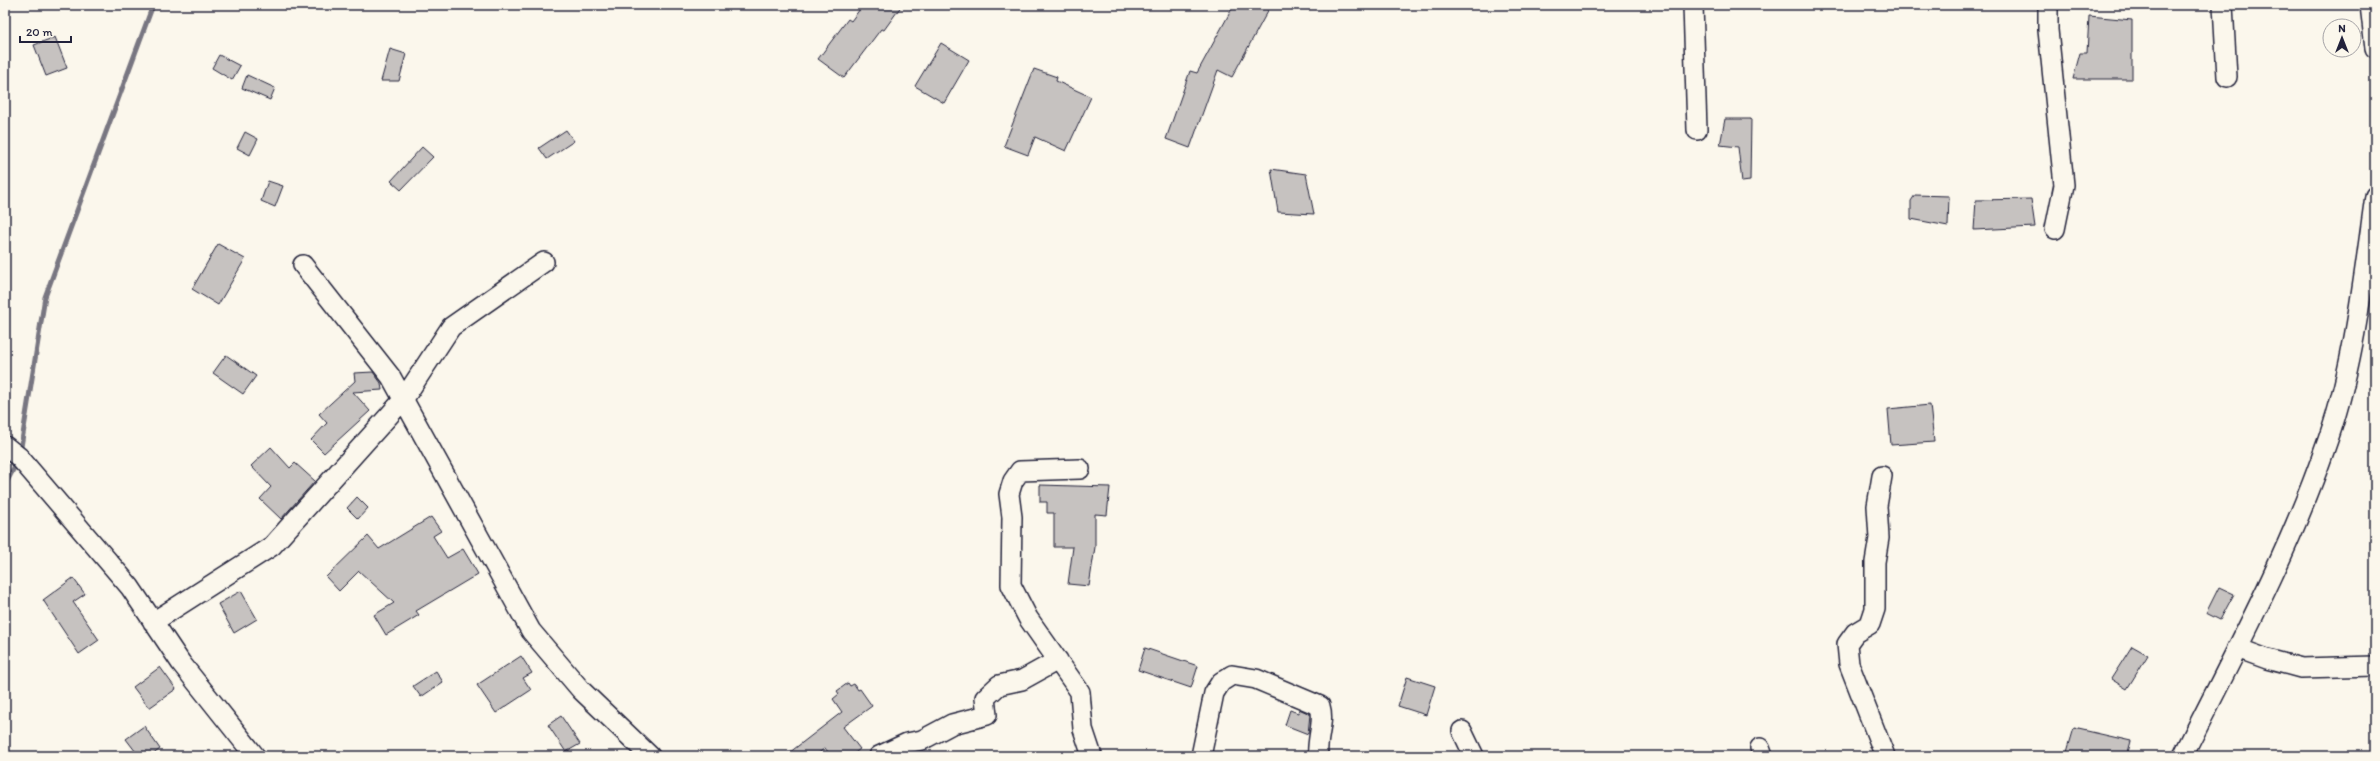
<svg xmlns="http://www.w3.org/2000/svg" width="2380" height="761" viewBox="0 0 2380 761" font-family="Itim,sans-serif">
<rect width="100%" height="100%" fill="#fbf7ec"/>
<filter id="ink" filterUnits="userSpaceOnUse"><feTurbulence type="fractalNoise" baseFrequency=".025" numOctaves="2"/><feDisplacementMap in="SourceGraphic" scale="8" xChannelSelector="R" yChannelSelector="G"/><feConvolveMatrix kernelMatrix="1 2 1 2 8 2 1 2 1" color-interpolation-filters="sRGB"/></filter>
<g filter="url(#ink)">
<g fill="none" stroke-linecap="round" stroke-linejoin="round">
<!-- stream -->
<path stroke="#787681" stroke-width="5" d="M 20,453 L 45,297 L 153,5
M 5,485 L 17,462"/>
</g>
<!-- building -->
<path fill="#c6c2c0" stroke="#22223b" d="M 863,5 L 902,5 L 884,30 L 881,29 L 844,78 L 818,59 L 848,19 L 851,21 Z
M 1234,5 L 1271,5 L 1232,77 L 1218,70 L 1190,148 L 1166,139 L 1190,71 L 1197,73 Z
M 2089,16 L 2132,20 L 2132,79 L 2073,79 L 2080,53 L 2087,53 Z
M 55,37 L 67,68 L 46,76 L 34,45 Z
M 941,43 L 969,60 L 944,103 L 915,86 Z
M 390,49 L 406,54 L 399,81 L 381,81 Z
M 219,55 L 240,66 L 232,80 L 212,68 Z
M 1034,69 L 1057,77 L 1056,81 L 1091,97 L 1066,151 L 1035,137 L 1028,155 L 1004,146 Z
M 247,75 L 275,88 L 270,100 L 242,88 Z
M 1725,119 L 1751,119 L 1750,181 L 1742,182 L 1738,147 L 1720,145 Z
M 566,130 L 574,141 L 547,159 L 539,148 Z
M 245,132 L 258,139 L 250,155 L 237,148 Z
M 422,147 L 433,157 L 401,190 L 391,181 Z
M 1271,169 L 1306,174 L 1314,214 L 1278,212 Z
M 268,181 L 283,186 L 275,207 L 261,201 Z
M 1915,195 L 1949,196 L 1948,226 L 1911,219 L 1911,201 Z
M 2031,199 L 2035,227 L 1974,230 L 1976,200 Z
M 218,244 L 245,259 L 218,305 L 192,289 Z
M 226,355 L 256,376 L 243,394 L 213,373 Z
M 373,372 L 381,383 L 382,390 L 353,392 L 370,411 L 324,453 L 311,440 L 327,423 L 319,414 L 355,381 L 354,373 Z
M 1930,405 L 1934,442 L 1891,445 L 1888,409 Z
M 271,447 L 290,468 L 295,463 L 315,481 L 281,519 L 260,499 L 271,487 L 251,466 Z
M 1040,485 L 1110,487 L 1107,515 L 1095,514 L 1095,547 L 1089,586 L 1068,584 L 1073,547 L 1054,547 L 1054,513 L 1047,513 L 1047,502 L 1040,502 Z
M 357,497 L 368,508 L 358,519 L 347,508 Z
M 431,517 L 441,531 L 433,536 L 447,558 L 463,549 L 478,574 L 416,611 L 419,615 L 386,635 L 374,615 L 394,603 L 359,571 L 339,591 L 326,577 L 368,536 L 379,549 Z
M 73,578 L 85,594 L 73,602 L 99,640 L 79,654 L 43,600 Z
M 2219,587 L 2234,594 L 2220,620 L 2206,613 Z
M 241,591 L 257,619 L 234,633 L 218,604 Z
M 2132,646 L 2148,655 L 2127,689 L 2111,679 Z
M 1145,648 L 1198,666 L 1191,688 L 1138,670 Z
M 521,656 L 532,673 L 523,678 L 531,690 L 496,713 L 477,685 Z
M 160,667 L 176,689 L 149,708 L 133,687 Z
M 436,671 L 443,682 L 421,697 L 413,686 Z
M 1407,677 L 1435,686 L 1426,715 L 1398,706 Z
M 848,683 L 850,686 L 854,684 L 858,690 L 860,689 L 872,706 L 843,727 L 860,749 L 851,756 L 831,756 L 825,748 L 815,756 L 785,756 L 842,712 L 833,699 L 839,694 L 837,691 Z
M 1299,709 L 1310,714 L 1308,734 L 1285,725 L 1290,710 L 1298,713 Z
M 561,716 L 580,744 L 566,752 L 548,725 Z
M 144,726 L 160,749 L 151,756 L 139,756 L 126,739 Z
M 2074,728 L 2131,741 L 2127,756 L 2080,756 L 2067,752 Z"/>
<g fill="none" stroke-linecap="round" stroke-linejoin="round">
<defs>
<path id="street" d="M 1693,5 L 1697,130
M 2048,5 L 2048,30 L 2064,185 L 2055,229
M 2223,5 L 2227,77
M 2370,5 L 2375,48
M 303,265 L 391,377 L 531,631 L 581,690 L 650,756
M 5,446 L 19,457 L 130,587 L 181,663 L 255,756
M 1080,469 L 1020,471 L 1013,481 L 1009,494 L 1012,517 L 1011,585 L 1028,618 L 1080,692 L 1083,729 L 1092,756
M 1882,476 L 1877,506 L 1879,538 L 1875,562 L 1875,609 L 1870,624 L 1855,633 L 1847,644 L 1849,664 L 1885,756
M 153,622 L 272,546 L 403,400 L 451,327 L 544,262
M 2237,648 L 2267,659 L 2301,668 L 2375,666
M 1462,731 L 1474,756
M 1760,748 L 1763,756
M 879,756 L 907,743 L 922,740 L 952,724 L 987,715 L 985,698 L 999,685 L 1022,680 L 1058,660
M 1201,756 L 1214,693 L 1221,682 L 1232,675 L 1256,679 L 1320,706 C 1325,722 1316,739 1318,756
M 2183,756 C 2233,656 2287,557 2324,451 C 2354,370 2363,281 2375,196"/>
</defs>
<!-- street casing -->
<use href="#street" stroke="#22223b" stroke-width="22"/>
<!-- street -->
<use href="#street" stroke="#fbf7ec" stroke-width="19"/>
</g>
</g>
<!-- margin -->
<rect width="2380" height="761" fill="none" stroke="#fbf7ec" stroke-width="20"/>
<rect x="10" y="10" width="2360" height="741" fill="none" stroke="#22223b" stroke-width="1.5" filter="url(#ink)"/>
<!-- north arrow -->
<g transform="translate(2342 38)"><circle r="19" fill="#fbf7ec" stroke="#a4a2a5"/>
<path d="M0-3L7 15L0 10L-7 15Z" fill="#22223b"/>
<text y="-6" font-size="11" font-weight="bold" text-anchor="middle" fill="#22223b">N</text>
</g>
<!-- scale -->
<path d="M20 36v6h51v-6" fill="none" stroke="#22223b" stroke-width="2"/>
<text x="26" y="36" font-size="12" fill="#22223b" stroke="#fbf7ec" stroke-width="3" paint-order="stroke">20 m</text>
</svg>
